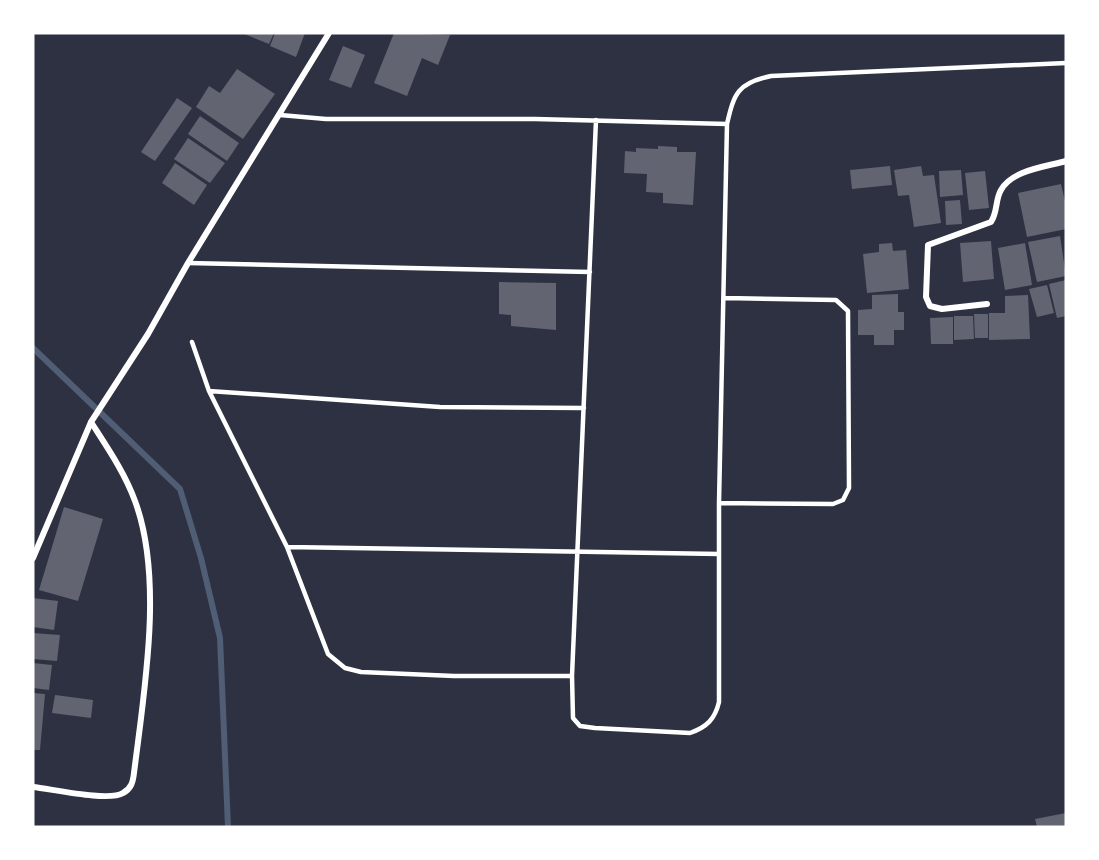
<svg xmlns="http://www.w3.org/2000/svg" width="1099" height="860" viewBox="0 0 1099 860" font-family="'IBM Plex Sans',sans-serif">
<rect width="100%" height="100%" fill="#2d3142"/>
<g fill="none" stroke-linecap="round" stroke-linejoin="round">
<!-- stream -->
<path stroke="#4f5d75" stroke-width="6" d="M 33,348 L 180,489 L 201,558 L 220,638 L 228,827"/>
</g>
<!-- building -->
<path fill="#626471" d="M 242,33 L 274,33 L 269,44 Z
M 275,33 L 305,33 L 296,57 L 270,46 Z
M 394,33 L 450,35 L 438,65 L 422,58 L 407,96 L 374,83 Z
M 343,46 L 365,55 L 351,88 L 329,80 Z
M 237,69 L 275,94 L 243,139 L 196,107 L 209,86 L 220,93 Z
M 177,98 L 192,108 L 155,161 L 141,152 Z
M 200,116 L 239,143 L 227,161 L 188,134 Z
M 188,138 L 225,163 L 210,183 L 174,159 Z
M 658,146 L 677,147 L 677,152 L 696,152 L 693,205 L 663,203 L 663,193 L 646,192 L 647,174 L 624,173 L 625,151 L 636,152 L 636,148 L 658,149 Z
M 175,163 L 207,185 L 194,205 L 162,183 Z
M 890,166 L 892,185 L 852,189 L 850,170 Z
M 921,166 L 923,176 L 934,175 L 941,223 L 914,227 L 909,195 L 898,196 L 894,170 Z
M 961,170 L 963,195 L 940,197 L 939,171 Z
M 985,171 L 989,208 L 969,210 L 965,173 Z
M 1061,184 L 1066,206 L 1066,229 L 1027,237 L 1018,193 Z
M 960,200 L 962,224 L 946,225 L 945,201 Z
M 1060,236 L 1066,276 L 1037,282 L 1028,242 Z
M 991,241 L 994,279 L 963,282 L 960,243 Z
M 892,243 L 893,251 L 906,250 L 909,289 L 867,293 L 863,254 L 879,252 L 879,244 Z
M 1025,243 L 1032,285 L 1005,290 L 998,248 Z
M 1066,280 L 1066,316 L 1057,318 L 1049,284 Z
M 499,282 L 556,283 L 556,330 L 511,326 L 511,315 L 499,314 Z
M 1047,285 L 1054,313 L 1037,317 L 1029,289 Z
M 898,294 L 898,312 L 904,312 L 904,330 L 894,330 L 894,345 L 874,345 L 874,335 L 858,335 L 858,310 L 872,309 L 872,295 Z
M 1028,295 L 1030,339 L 989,340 L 989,313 L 1005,313 L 1005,296 Z
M 974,314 L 988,314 L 988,338 L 975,338 Z
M 954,316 L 973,316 L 974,339 L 954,340 Z
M 953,317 L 953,344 L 931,344 L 930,318 Z
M 64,507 L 103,519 L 78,601 L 39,590 Z
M 33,598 L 58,601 L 54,630 L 33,627 Z
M 33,633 L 60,635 L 57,661 L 33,659 Z
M 33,663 L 52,665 L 49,690 L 33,688 Z
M 33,693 L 45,694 L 40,750 L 33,750 Z
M 55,695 L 93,700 L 91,718 L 52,713 Z
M 1066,813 L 1066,827 L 1037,827 L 1035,819 Z"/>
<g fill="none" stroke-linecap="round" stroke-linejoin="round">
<!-- service -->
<path stroke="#fff" stroke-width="4.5" d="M 280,115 L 326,119 L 535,119 L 727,124
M 596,120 L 572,676 L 573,718 L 580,726 L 595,728 L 690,733 C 707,727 715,719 719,702 L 719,503 L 727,124 C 734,93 738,83 771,76 L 1066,63
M 188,263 L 590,272
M 192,342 L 209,391 L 287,547 L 328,654 L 345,668 L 361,672 L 454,676 L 572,676
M 209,391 L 440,407 L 584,408
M 719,503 L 833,504 L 843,500 L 849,488 L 848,311 L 836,300 L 725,298
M 287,547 L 719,554"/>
<!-- minor -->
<path stroke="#fff" stroke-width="6" d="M 987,304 L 942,309 L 930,306 L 926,297 L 928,245 L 991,222 C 998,211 995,200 1001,190 C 1012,170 1045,167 1066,161
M 33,558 L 91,422 L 148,334 L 188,263 L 329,33
M 33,787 C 52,789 109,802 123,793 C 131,789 133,782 134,773 C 144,692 164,579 135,501 C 125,473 107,447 91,422"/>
</g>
<!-- border -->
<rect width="1099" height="860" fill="none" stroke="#ffffff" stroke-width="69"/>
</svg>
